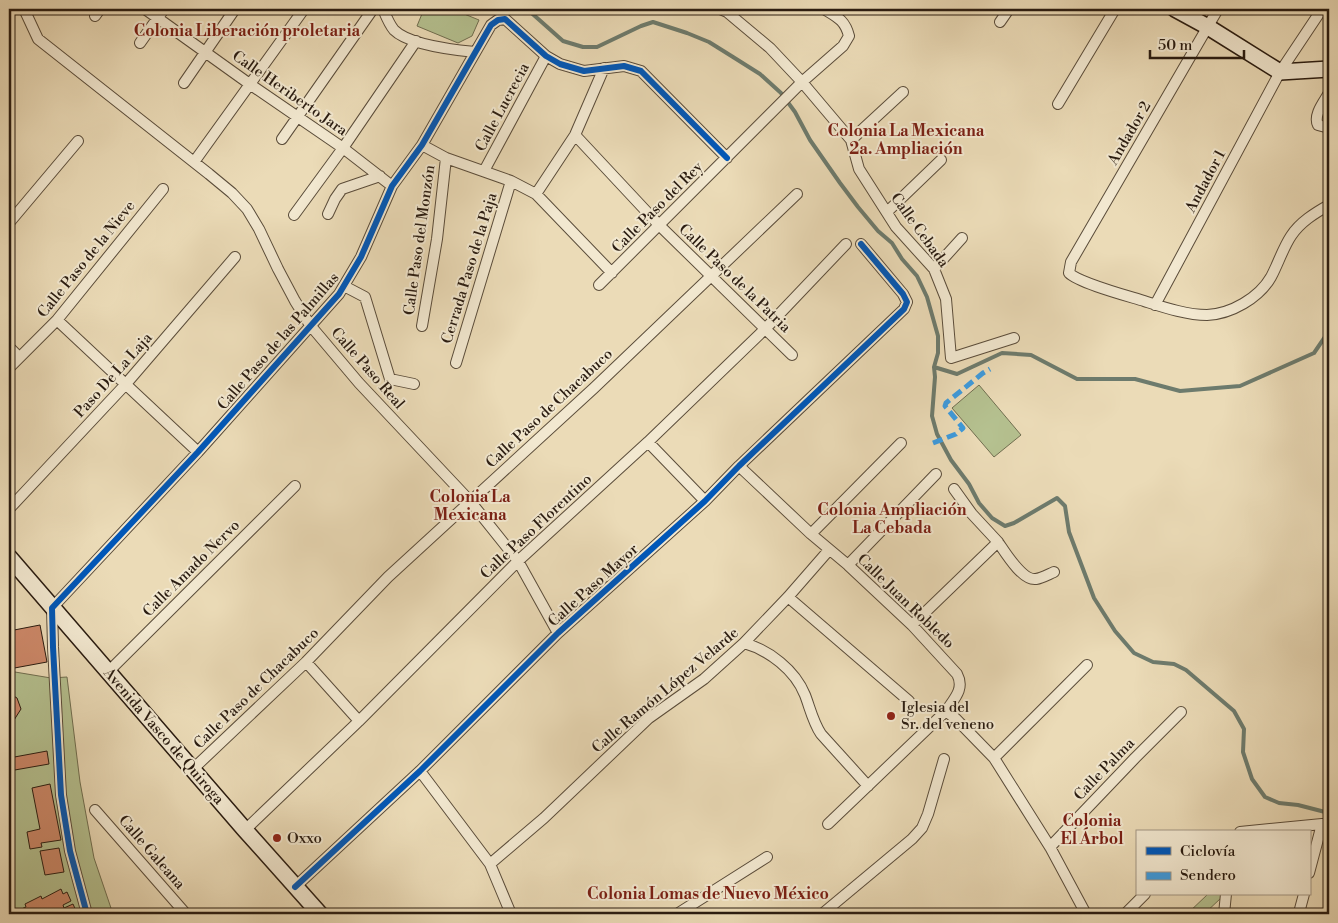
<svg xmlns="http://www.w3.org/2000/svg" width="1338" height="923" viewBox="0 0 1338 923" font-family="'Libre Bodoni',serif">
<rect width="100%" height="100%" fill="#ebdbb7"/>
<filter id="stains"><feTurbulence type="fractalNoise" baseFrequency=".004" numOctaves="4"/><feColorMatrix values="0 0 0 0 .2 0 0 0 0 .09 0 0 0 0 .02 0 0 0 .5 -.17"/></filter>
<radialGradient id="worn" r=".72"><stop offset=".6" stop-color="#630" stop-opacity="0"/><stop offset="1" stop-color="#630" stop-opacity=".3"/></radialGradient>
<!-- green -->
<path fill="#b5c190" stroke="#706e50" d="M 424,9 L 452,9 L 479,20 L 472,36 L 458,43 L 417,26 Z
M 979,385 L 1021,435 L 994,457 L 952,408 Z
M 9,671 L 51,678 L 67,677 L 80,782 L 94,858 L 113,914 L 9,914 Z
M 1208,894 L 1222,894 L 1221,898 L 1204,914 L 1187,914 Z"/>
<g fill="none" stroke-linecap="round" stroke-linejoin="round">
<!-- stream -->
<path stroke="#6d7b6d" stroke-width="4" d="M 527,9 L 563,41 L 583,47 L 597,47 L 641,26 L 653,22 L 687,33 L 709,42 L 733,57 L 760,74 L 781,93 L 795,112 L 810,140 L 840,183 L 858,207 L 878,231 L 892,243 L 902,259 L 917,276 L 927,297 L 938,336 L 938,353 L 934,367 L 935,377 L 932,416 L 937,434 L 951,460 L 969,484 L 979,503 L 992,518 L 1005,526 L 1014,523 L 1057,498 L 1065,506 L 1069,532 L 1094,598 L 1115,631 L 1134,653 L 1153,662 L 1174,664 L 1186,670 L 1234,711 L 1244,729 L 1243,752 L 1252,779 L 1265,797 L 1279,803 L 1298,805 L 1329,813
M 934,367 L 957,374 L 1002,353 L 1031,355 L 1077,379 L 1135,379 L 1180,391 L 1240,386 L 1314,353 L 1329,331"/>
</g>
<!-- building -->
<path fill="#cd896a" stroke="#2a1c11" d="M 40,625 L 47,662 L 9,669 L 9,631 Z
M 9,693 L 17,698 L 21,709 L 9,728 Z
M 47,751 L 49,764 L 9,771 L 9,758 Z
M 50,784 L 61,840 L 41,843 L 42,847 L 30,849 L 27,832 L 40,829 L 32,788 Z
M 59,848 L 64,872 L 45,875 L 40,851 Z
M 61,889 L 63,894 L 67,892 L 71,901 L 63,905 L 64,908 L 73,904 L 77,913 L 21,914 L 19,910 L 26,907 L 25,904 L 41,896 L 42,899 Z"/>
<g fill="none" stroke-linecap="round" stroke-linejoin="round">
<defs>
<path id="street" d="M 24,9 L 38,39 L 209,174 L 232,193 L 247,209 L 259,229 L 278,269 L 295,301 L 310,325 L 359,383 L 470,501 L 518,561 L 558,633
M 145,9 L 251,85 L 343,148 L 392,186
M 383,9 C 386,16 389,24 394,30 C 409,45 454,50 475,52
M 720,9 L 727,12 L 770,48 L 802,82 L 851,140 L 859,169 L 896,227 L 934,269 L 946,299 L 951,358 L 1014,338
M 1218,9 L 1071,262 L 1069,273 C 1079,283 1128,296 1144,301 C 1163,307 1186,315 1207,315 C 1231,314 1259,298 1271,277 C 1278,264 1283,248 1291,236 C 1300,222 1315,213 1329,205
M 95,16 L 100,9
M 1000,22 L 1009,9
M 140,43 L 164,9
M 184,83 L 235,9
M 1329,93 C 1324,102 1313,115 1318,125 L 1329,128
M 1058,104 L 1115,9
M 575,135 L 660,226 L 792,355
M 282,139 L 373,9
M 851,140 L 903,92
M 422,145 L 446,158 L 511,181 L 536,194 L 612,273
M 194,162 L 304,9
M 484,171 L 546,56
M 536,194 L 575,135 L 604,68
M 887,212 L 941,160
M 328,214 L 335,199 L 342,189 L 380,176
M 294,215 L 343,148 L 416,41
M 9,223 L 78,141
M 934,269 L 962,238
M 599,285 L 802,82 L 843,46 L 849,36 C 845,20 837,17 824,9
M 344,286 L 365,297 L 390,379 L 414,384
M 1155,305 L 1280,72 L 1322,9
M 57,320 L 198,452
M 422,326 L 437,239 L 446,158
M 9,347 L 19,357
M 456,363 L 511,181
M 9,368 L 57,320 L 163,189
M 648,442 L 705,501
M 739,466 L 811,534 L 848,565 L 912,625 L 957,674 C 965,689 954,699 946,711 L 828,824
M 954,489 L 972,514 L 998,542
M 9,509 L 125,385 L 235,257
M 811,534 L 901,443
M 848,565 L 936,474
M 788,597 L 909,701
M 912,625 L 998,542 C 1005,552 1022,581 1036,579 C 1042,578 1049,574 1054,572
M 744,643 C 769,650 795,670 805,695 C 810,708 813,722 821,734 L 868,786
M 306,662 L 359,721
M 108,672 L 295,486
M 946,711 L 956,719 L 994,758 L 1050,847 L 1086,914
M 994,758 L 1087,665
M 193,769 L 306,662 L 388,577 L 594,388 L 797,194
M 420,771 L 490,864 L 511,914
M 95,810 L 186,914
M 245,830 L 359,721 L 518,561 L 648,442 L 766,328 L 846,244
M 1240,832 L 1322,824 L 1329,825
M 1050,847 L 1135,758 L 1181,712
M 490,864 L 544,818 L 649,718 L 704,679 L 744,643 L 788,597 L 829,550
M 1309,873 L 1322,824
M 295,887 L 420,771 L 558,633 L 705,501 L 739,466 L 904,309 L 907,302 L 903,294 L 861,244
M 1300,909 L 1304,894
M 87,914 L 70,851 L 61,795 L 53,647 L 52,608 L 198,452 L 339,294 L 361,257 L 392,186 L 422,145 L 491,25 L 498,20 L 505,19 L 546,56 L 560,64 L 584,71 L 624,66 L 641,71 L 727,158
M 677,914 L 767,857
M 822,914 L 912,839 L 922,828 L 928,814 L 944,759
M 1125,914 L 1145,894
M 1224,914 L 1226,894"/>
<path id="secondary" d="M 1175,9 L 1208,27 L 1280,72 L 1329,69
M 9,557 L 245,830 L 320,914"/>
</defs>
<!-- street casing -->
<use href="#street" stroke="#5a4c3a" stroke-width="12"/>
<!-- secondary casing -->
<use href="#secondary" stroke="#2a1c11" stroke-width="18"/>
<!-- street -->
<use href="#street" stroke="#f2e8d0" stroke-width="10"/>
<!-- secondary -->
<use href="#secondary" stroke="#f2e8d0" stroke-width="15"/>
<!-- quiet -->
<path stroke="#3d9bde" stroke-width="5" stroke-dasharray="10 5" stroke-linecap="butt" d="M 933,443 L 956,434 L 963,428 L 945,406 L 946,403 L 983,373 L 990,369"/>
<defs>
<path id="cycleway" d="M 295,887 L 420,771 L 558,633 L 705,501 L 739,466 L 904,309 L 907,302 L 903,294 L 861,244
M 87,914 L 70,851 L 61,795 L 53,647 L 52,608 L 198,452 L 339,294 L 361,257 L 392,186 L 422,145 L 491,25 L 498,20 L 505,19 L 546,56 L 560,64 L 584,71 L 624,66 L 641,71 L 727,158"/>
</defs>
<!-- cycleway casing -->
<use href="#cycleway" stroke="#f2e8d0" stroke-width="9"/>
<!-- cycleway -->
<use href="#cycleway" stroke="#0057b8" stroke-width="6"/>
</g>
<!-- markers -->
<g fill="#8f2418" stroke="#f2e8d0" stroke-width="2">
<circle cx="891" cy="716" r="5"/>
<circle cx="277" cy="838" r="5"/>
</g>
<g text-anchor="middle" stroke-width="4" stroke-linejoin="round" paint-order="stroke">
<!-- street labels -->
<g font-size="15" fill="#2a1c11" stroke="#f2e8d0">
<text transform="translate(290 93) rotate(35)" y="5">Calle Heriberto Jara</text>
<text transform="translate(502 107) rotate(-62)" y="5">Calle Lucrecia</text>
<text transform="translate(1129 133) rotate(-60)" y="5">Andador 2</text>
<text transform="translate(1205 181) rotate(-62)" y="5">Andador 1</text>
<text transform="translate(657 207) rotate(-45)" y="5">Calle Paso del Rey</text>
<text transform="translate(920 230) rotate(54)" y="5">Calle Cebada</text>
<text transform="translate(419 240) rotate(-82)" y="5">Calle Paso del Monzón</text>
<text transform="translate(86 259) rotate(-51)" y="5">Calle Paso de la Nieve</text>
<text transform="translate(469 268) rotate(-73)" y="5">Cerrada Paso de la Paja</text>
<text transform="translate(735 278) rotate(44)" y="5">Calle Paso de la Patria</text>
<text transform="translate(278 341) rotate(-49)" y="5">Calle Paso de las Palmillas</text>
<text transform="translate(368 368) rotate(49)" y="5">Calle Paso Real</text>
<text transform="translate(113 375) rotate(-48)" y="5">Paso De La Laja</text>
<text transform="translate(549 408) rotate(-43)" y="5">Calle Paso de Chacabuco</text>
<text transform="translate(536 526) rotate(-43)" y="5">Calle Paso Florentino</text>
<text transform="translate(191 568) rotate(-45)" y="5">Calle Amado Nervo</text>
<text transform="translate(593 585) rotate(-42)" y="5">Calle Paso Mayor</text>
<text transform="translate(906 601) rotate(44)" y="5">Calle Juan Robledo</text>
<text transform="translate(256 688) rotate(-44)" y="5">Calle Paso de Chacabuco</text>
<text transform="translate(665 690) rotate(-40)" y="5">Calle Ramón López Velarde</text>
<text transform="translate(164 736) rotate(49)" y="5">Avenida Vasco de Quiroga</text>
<text transform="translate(1104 769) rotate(-46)" y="5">Calle Palma</text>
<text transform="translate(152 852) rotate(49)" y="5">Calle Galeana</text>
</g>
<!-- poi labels -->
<g font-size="15" fill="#2a1c11" stroke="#f2e8d0" text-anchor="start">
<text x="901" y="712">Iglesia del<tspan x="901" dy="17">Sr. del veneno</tspan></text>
<text x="287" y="843">Oxxo</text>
</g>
<!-- neighbourhood labels -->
<g font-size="16" font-weight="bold" fill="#7a1f14" stroke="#f2e8d0">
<text x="247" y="36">Colonia Liberación proletaria</text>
<text x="906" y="136">Colonia La Mexicana<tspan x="906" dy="18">2a. Ampliación</tspan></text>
<text x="470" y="502">Colonia La<tspan x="470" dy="18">Mexicana</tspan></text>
<text x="892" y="515">Colonia Ampliación<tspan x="892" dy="18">La Cebada</tspan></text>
<text x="1092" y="826">Colonia<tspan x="1092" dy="18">El Árbol</tspan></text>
<text x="708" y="899">Colonia Lomas de Nuevo México</text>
</g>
</g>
<!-- margin -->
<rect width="1338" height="923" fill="none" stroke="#ebdbb7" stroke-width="30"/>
<rect x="10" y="10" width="1318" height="903" fill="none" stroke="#2a1c11" stroke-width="2.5"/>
<rect x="15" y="15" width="1308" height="893" fill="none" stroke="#2a1c11"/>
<!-- legend -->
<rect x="1136" y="830" width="175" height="65" fill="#f2e8d0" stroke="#a29684"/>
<rect x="1146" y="847" width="25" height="8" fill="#0057b8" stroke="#a29684"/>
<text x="1180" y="856" font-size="15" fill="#2a1c11">Ciclovía</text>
<rect x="1146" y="872" width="25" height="8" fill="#3d9bde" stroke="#a29684"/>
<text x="1180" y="880" font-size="15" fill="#2a1c11">Sendero</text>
<!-- scale -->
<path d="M1150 50v8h94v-8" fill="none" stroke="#2a1c11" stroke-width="2.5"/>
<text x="1158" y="50" font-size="15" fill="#2a1c11" stroke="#f2e8d0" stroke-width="4" paint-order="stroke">50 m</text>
<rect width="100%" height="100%" filter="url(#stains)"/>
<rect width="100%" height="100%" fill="url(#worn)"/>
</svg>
